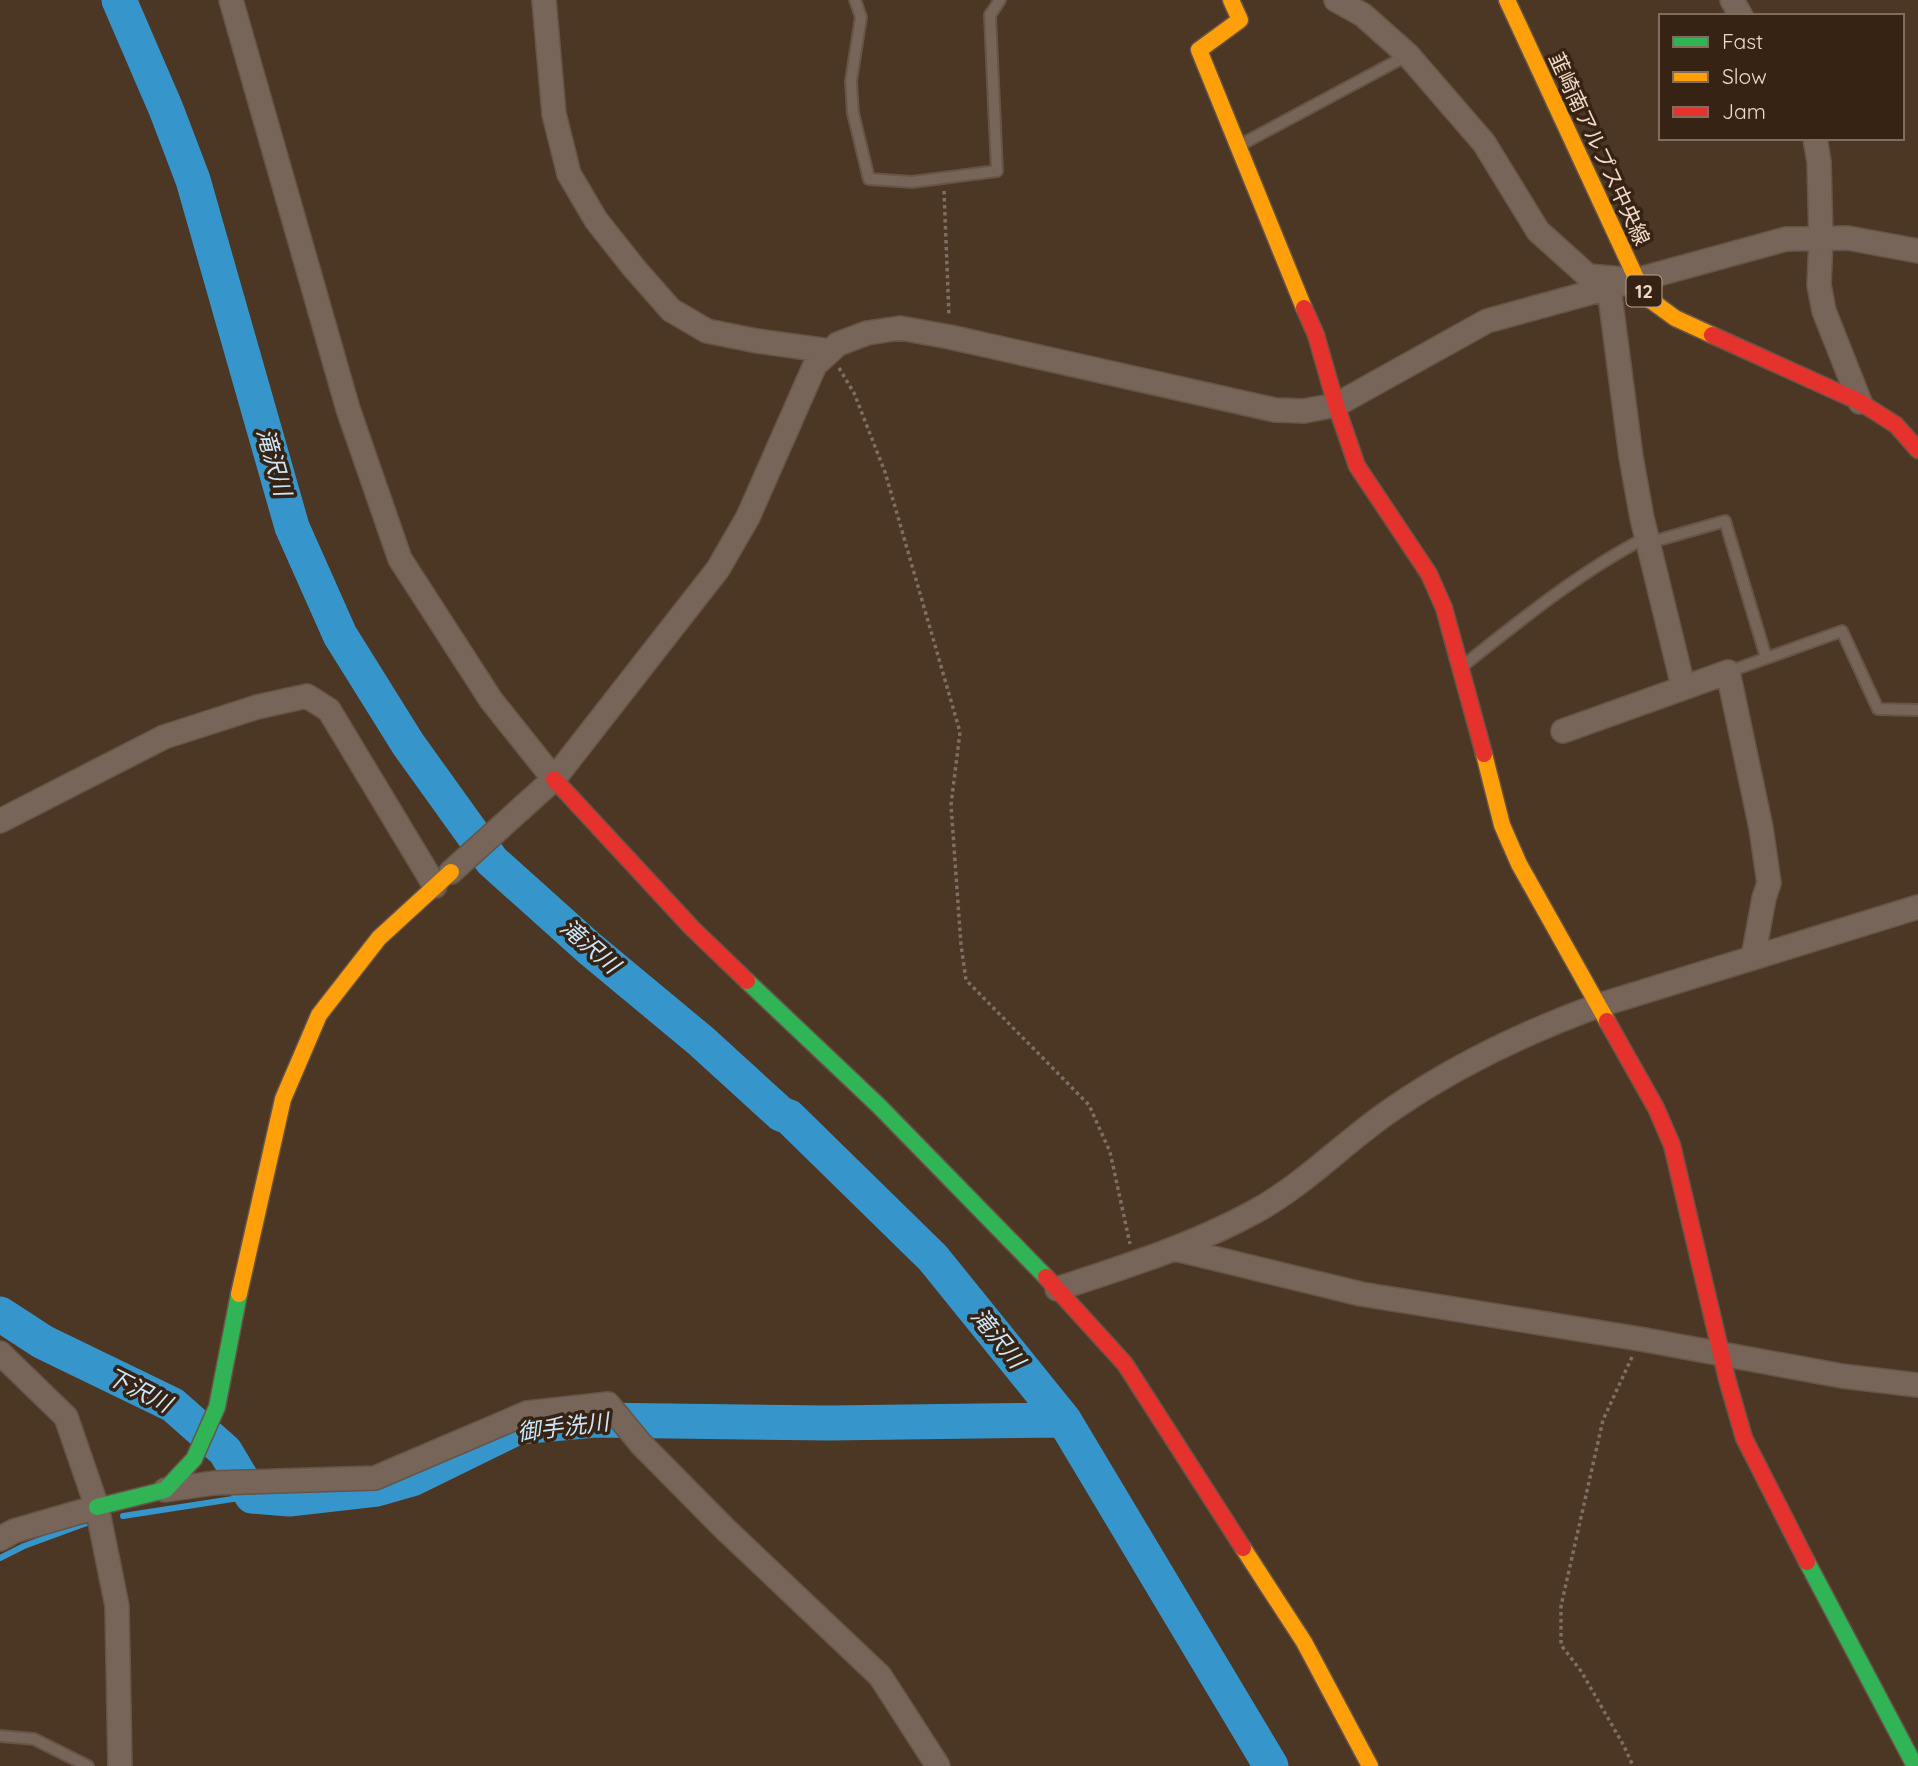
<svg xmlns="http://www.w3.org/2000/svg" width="1918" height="1766" viewBox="0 0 1918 1766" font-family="Quicksand,'Noto Sans JP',sans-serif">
<rect width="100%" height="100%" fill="#4c3624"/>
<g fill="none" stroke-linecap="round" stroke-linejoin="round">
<!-- stream -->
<path stroke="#3696cb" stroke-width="6" d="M 123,1516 L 252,1496
M 0,1558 L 24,1546 L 92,1521"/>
<!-- river -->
<path stroke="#3696cb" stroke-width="35" d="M 119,0 L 166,109 L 193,180 L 292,527 L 340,635 L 408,744 L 492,861 L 589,948 L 701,1041 L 781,1114 L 789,1117 L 933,1258 L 1064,1420 L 1271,1766
M 0,1314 L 43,1342 L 173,1405 L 225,1451 L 252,1496 L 289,1499 L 377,1489 L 412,1479 L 518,1427 L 595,1420 L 829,1423 L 1064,1420"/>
<defs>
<path id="lane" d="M 855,0 L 861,17 L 851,81 L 853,113 L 869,179 L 912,182 L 997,171 L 990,15 L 1000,0
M 1242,144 L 1408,55
M 1648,543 L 1725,521 L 1766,657
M 1464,665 C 1522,619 1581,571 1647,537
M 1728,672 L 1842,631 L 1878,709 L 1918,710
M 0,1736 L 34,1739 L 88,1766"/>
<path id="street" d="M 231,0 L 348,409 L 400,559 L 491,700 L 554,779
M 544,0 L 554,114 L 569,174 L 596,220 L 634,268 L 671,310 L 707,331 L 757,341 L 829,351
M 1336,0 L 1363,15 L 1408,55 L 1484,143 L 1538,231 L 1588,276 L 1623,279
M 1732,0 L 1741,16
M 1815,138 L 1819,162 L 1821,239 L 1819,285 L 1824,311 L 1860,402
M 1609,288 L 1631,457 L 1642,518 L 1683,686
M 1563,731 L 1728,672 L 1761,828 L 1769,883 L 1764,898 L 1753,958
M 0,821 L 164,737 L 257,707 L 307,696 L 329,710 L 435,886
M 451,872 L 554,779 L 718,569 L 748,517 L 815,365 L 838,344 L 867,333 L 900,328 L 950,337 L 1275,410 L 1304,411 L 1336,405 L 1487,321 L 1786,239 L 1848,238 L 1918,251
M 1176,1249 L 1361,1294 L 1640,1339 L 1842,1376 L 1918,1385
M 1057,1289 C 1124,1267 1192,1246 1254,1212 C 1306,1184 1346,1140 1394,1108 C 1457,1065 1526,1032 1597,1006 L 1918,907
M 0,1353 L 66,1417 L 97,1507 L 117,1606 L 120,1766
M 165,1490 L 214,1483 L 375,1478 L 527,1413 L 608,1404 L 641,1444 L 724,1528 L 880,1676 L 938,1766
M 0,1539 L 14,1531 L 97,1507"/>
<path id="fast" d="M 747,981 L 879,1106 L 1046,1277
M 97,1507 L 165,1490 L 194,1459 L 217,1407 L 239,1294
M 1807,1562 L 1915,1766"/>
<path id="slow" d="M 1231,0 L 1240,20 L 1199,50 L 1304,308
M 1507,0 L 1637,280 L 1649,299 L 1675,318 L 1712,335
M 1484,754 L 1502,825 L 1519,864 L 1607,1021
M 239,1294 L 283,1099 L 319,1015 L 379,938 L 451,872
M 1243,1548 L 1304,1642 L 1370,1766"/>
<path id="jam" d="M 1304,308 L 1316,335 L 1336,405 L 1357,466 L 1429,574 L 1444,608 L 1484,754
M 1712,335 L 1860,402 L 1896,425 L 1918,450
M 554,779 L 692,928 L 747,981
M 1607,1021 L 1656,1108 L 1672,1145 L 1727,1379 L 1744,1438 L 1807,1562
M 1046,1277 L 1125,1364 L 1243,1548"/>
</defs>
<!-- lane casing -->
<use href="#lane" stroke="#665446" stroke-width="14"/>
<!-- street casing -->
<use href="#street" stroke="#665446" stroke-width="26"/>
<!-- fast casing -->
<use href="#fast" stroke="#665446" stroke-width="19"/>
<!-- slow casing -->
<use href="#slow" stroke="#665446" stroke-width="19"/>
<!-- jam casing -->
<use href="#jam" stroke="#665446" stroke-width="19"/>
<!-- path -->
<path stroke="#7f6f63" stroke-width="3.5" stroke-dasharray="3.5 3.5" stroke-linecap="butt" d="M 944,191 L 949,316
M 839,368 L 854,393 L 885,472 L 960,732 L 951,805 L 961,945 L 966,980 L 1089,1105 L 1110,1152 L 1130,1244
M 1632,1357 L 1603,1420 L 1561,1606 L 1561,1645 L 1581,1671 L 1624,1746 L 1633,1766"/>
<!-- lane -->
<use href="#lane" stroke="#766558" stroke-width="10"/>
<!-- street -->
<use href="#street" stroke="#766558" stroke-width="23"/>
<!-- fast -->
<use href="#fast" stroke="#30b455" stroke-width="16"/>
<!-- slow -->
<use href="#slow" stroke="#ff9f0a" stroke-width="16"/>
<!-- jam -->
<use href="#jam" stroke="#e5322d" stroke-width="16"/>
</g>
<g text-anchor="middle" stroke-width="7" stroke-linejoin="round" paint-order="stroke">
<!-- shield labels -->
<rect fill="#362314" stroke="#baa291" stroke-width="2" x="1626.5" y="275.5" width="35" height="31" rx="5"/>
<g font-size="19" font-weight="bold" fill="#f3d9c7">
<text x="1644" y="298">12</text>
</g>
<!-- street labels -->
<g font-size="21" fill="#f3d9c7" stroke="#362314">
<text transform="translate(1599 149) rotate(65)" y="7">韮崎南アルプス中央線</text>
</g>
<!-- water labels -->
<g font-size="23" font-style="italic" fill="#cce7fa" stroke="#362314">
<text transform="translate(274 462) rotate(74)" y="8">滝沢川</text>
<text transform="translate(590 946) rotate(41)" y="8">滝沢川</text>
<text transform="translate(998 1338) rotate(51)" y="8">滝沢川</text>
<text transform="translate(139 1390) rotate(27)" y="8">下沢川</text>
<text transform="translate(563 1427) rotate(-7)" y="8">御手洗川</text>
</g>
</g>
<!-- legend -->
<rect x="1659" y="14" width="245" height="126" fill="#362314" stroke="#826c5c" stroke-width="2"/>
<rect x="1673" y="37" width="35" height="10" fill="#30b455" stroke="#826c5c" stroke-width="2"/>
<text x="1722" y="49" font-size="21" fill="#f3d9c7">Fast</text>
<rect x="1673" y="72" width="35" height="10" fill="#ff9f0a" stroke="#826c5c" stroke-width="2"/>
<text x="1722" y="84" font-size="21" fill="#f3d9c7">Slow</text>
<rect x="1673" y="107" width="35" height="10" fill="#e5322d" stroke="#826c5c" stroke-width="2"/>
<text x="1722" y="119" font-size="21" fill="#f3d9c7">Jam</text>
</svg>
